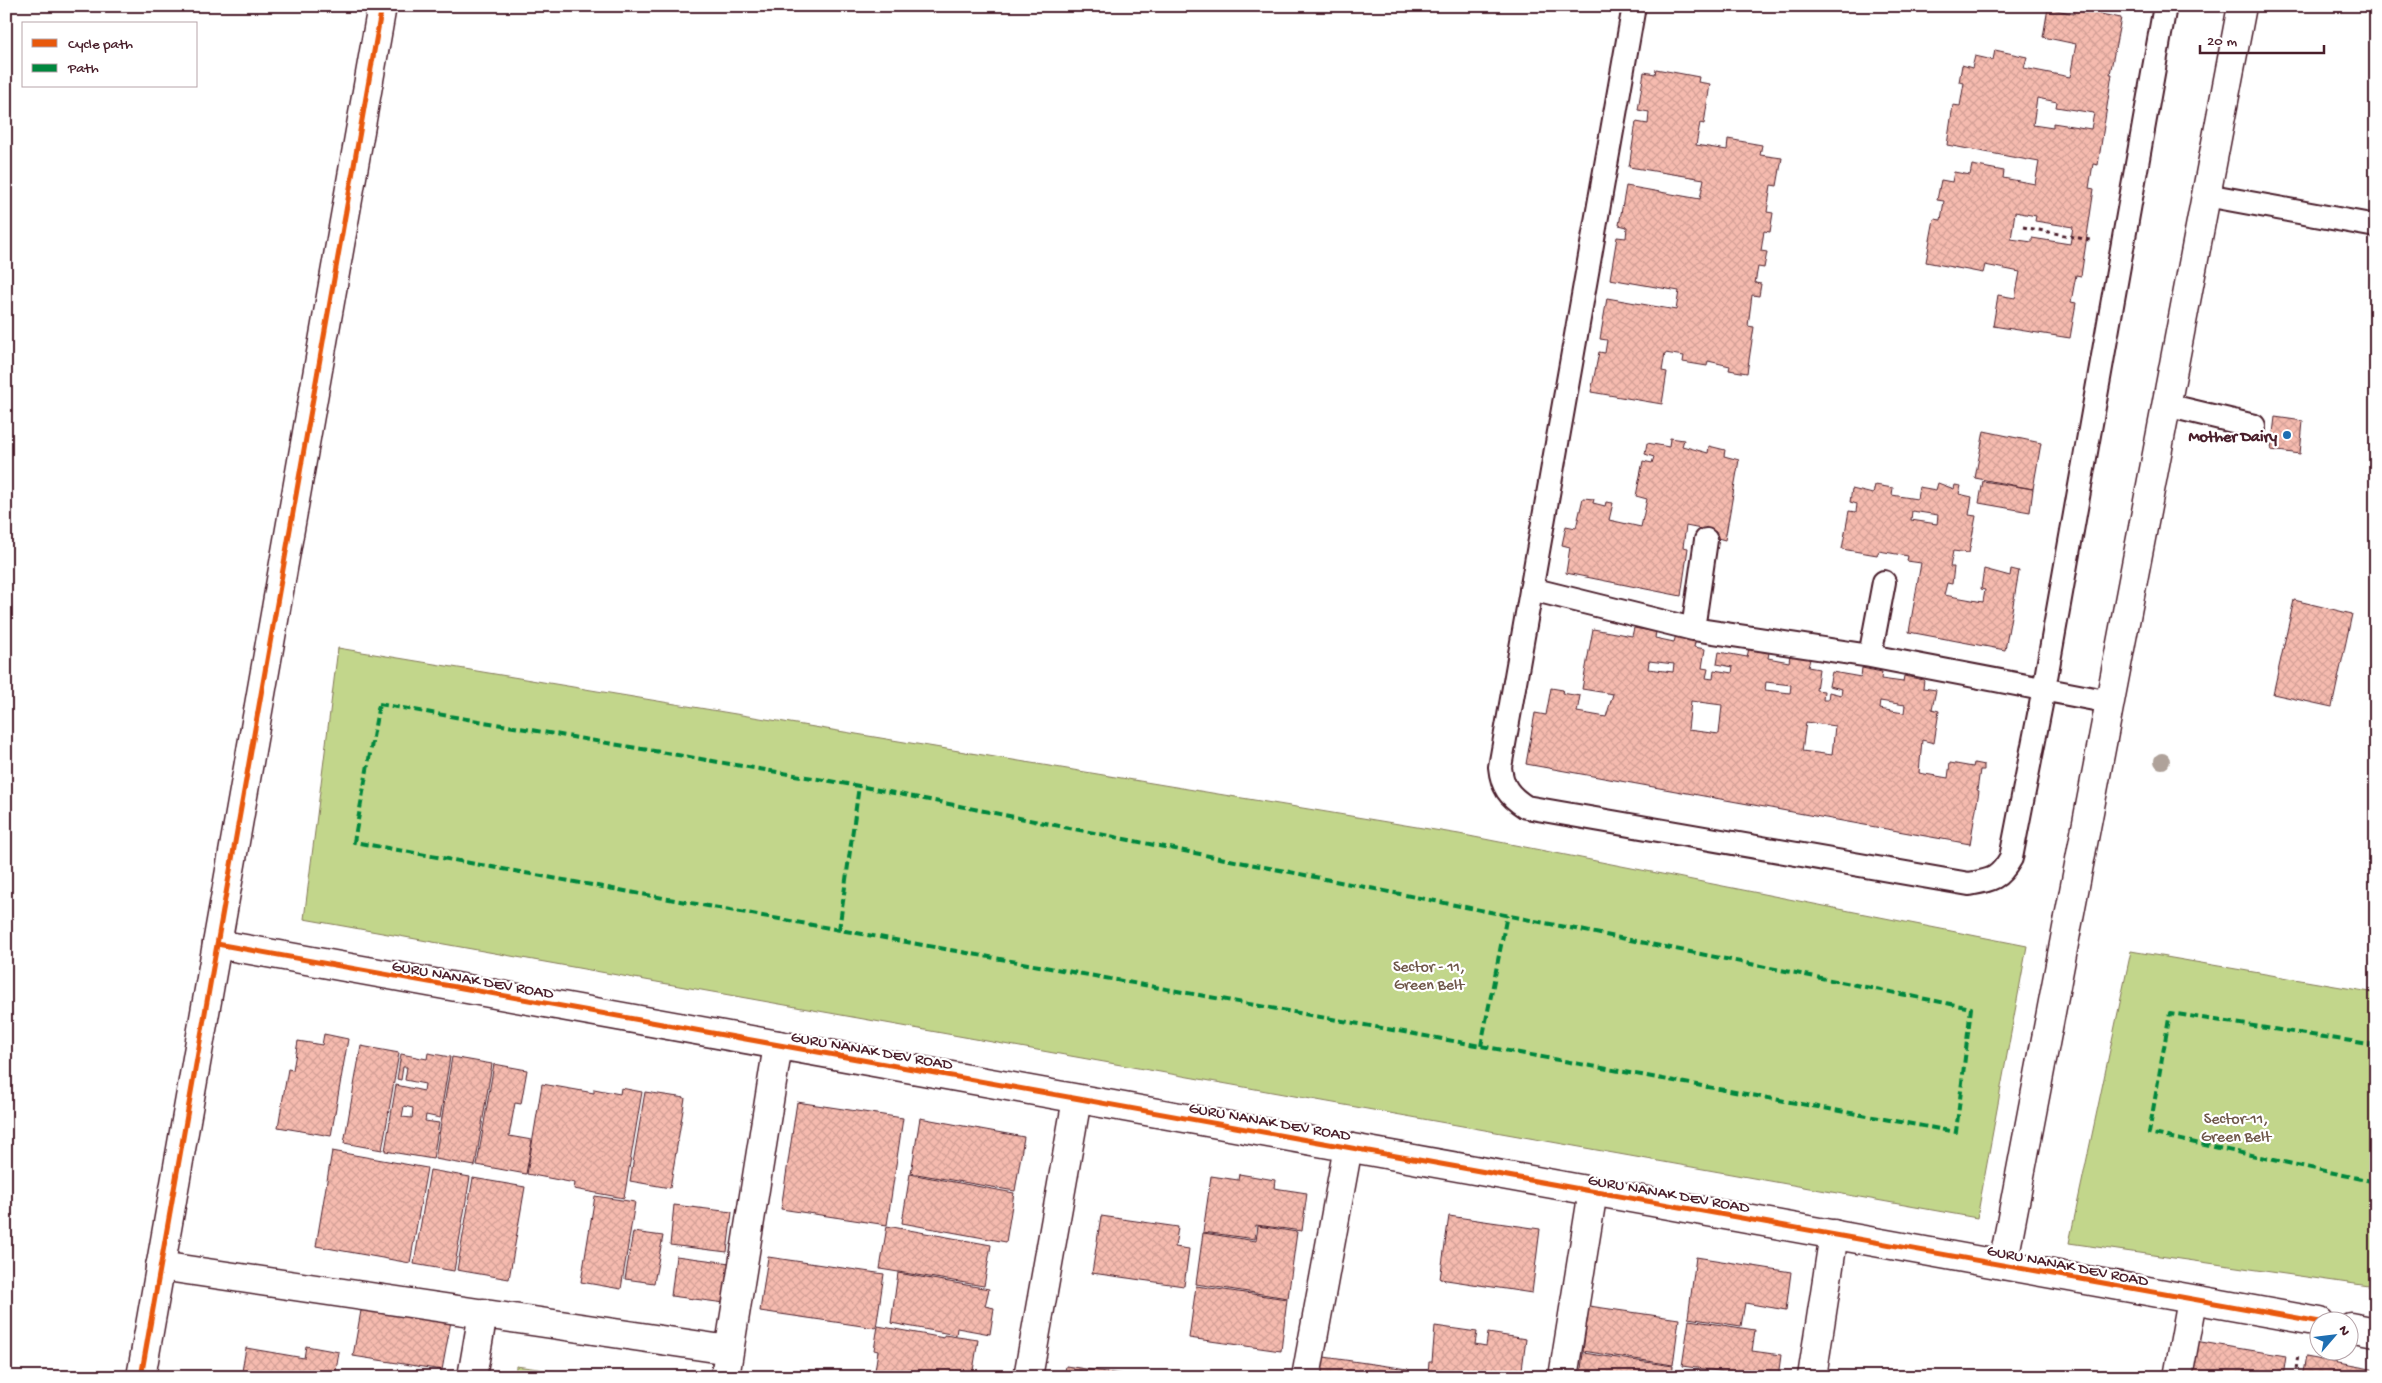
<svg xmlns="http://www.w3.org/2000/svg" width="2382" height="1383" viewBox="0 0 2382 1383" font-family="'Gochi Hand',sans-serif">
<defs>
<pattern id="building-cross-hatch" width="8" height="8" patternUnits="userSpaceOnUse" patternTransform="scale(1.25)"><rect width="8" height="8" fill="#f6bbaf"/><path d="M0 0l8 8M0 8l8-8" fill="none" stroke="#d4a097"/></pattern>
</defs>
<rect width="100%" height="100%" fill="#fff"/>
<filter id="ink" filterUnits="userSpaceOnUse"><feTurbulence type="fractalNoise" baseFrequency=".02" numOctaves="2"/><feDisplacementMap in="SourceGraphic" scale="10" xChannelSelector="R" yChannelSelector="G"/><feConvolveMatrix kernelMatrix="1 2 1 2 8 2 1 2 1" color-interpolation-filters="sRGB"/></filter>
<g filter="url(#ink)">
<!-- park -->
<path fill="#c2d68b" stroke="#867a5b" d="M 338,648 L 1459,834 L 2027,946 L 1977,1218 L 304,919 Z
M 2131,951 L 2376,993 L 2376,1287 L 2069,1243 Z
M 516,1366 L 598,1377 L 515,1377 Z"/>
<!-- building -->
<path fill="url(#building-cross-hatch)" stroke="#4a1f2b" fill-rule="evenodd" d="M 2048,8 L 2074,14 L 2075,9 L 2121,18 L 2110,74 L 2112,74 L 2098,165 L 2093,164 L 2089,188 L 2094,189 L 2081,276 L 2076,275 L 2071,302 L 2076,303 L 2070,338 L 1993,326 L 1998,295 L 2015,298 L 2020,272 L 1985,265 L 1983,273 L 1926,262 L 1934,219 L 1941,220 L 1944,201 L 1937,200 L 1941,180 L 1952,182 L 1954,172 L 1970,175 L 1972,165 L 2004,171 L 2003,178 L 2035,184 L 2039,162 L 1947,145 L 1953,105 L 1960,106 L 1964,83 L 1959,82 L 1962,65 L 1972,68 L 1975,56 L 1993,60 L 1995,50 L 2027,57 L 2024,68 L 2070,77 L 2076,44 L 2043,37 ZM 2037,98 L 2057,102 L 2056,107 L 2094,113 L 2091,129 L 2053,123 L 2053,128 L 2033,125 ZM 2015,212 L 2036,216 L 2035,221 L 2073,227 L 2070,244 L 2032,238 L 2032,242 L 2011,239 Z
M 1656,69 L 1699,77 L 1698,82 L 1710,84 L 1704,124 L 1700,123 L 1696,145 L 1727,150 L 1728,139 L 1762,145 L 1760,155 L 1782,158 L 1777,186 L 1771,185 L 1767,212 L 1773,213 L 1770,232 L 1764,231 L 1761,251 L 1767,252 L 1764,268 L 1758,267 L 1755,283 L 1761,284 L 1759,296 L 1752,295 L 1748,326 L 1754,327 L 1747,373 L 1729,370 L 1730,366 L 1708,361 L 1707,366 L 1683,362 L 1684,356 L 1665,353 L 1662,371 L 1667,372 L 1662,404 L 1591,392 L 1599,352 L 1605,353 L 1607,340 L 1600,339 L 1607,298 L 1676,310 L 1679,291 L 1610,279 L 1617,237 L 1626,238 L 1627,227 L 1619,225 L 1626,186 L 1700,199 L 1704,179 L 1629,167 L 1636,122 L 1648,124 L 1649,112 L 1638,110 L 1644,72 L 1655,74 Z
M 2275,417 L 2303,421 L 2300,454 L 2271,450 Z
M 1984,431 L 2041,443 L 2033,489 L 1975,478 Z
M 1670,438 L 1684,440 L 1682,446 L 1708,453 L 1709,446 L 1725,450 L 1724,456 L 1739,460 L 1725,540 L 1714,537 L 1716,532 L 1686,526 L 1683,547 L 1688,548 L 1681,596 L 1566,573 L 1570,547 L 1562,545 L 1566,526 L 1576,528 L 1583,498 L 1594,499 L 1593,503 L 1605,506 L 1606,502 L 1613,503 L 1609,520 L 1641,527 L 1647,499 L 1636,496 L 1643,461 L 1652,463 L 1654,457 L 1645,454 L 1647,443 L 1669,447 Z
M 1983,481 L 2033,489 L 2030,512 L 1979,503 Z
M 1938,483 L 1954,489 L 1955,485 L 1961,486 L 1959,494 L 1972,497 L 1969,515 L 1976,516 L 1969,553 L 1953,551 L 1950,567 L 1954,567 L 1952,584 L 1947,583 L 1944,595 L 1983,602 L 1985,590 L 1981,589 L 1984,569 L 2010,576 L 2011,569 L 2019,571 L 2005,650 L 1909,632 L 1921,563 L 1907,561 L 1908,556 L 1879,551 L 1877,555 L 1842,549 L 1849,511 L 1856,512 L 1857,504 L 1850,502 L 1852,489 L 1873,494 L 1875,485 L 1893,488 L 1892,495 L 1917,499 L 1919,487 L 1936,490 ZM 1912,511 L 1938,515 L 1937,524 L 1911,520 Z
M 2294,600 L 2352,614 L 2332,707 L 2273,694 Z
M 1634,628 L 1656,632 L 1655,638 L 1674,642 L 1676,635 L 1696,638 L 1694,647 L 1705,649 L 1702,668 L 1708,669 L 1706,678 L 1713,679 L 1714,670 L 1732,673 L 1733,667 L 1717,664 L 1719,652 L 1747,657 L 1749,648 L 1769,652 L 1768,658 L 1789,662 L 1790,655 L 1810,659 L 1808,667 L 1819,669 L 1816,690 L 1824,691 L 1823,700 L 1828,700 L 1829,692 L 1841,695 L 1842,689 L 1829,686 L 1832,672 L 1861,677 L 1862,668 L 1882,672 L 1881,679 L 1903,682 L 1904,676 L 1924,680 L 1923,688 L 1936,690 L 1932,709 L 1939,711 L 1934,743 L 1922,740 L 1919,773 L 1948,778 L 1950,763 L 1973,767 L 1974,763 L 1984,765 L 1984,770 L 1980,770 L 1977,790 L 1979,791 L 1970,844 L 1526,764 L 1535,713 L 1546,715 L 1551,688 L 1563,690 L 1562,693 L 1580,696 L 1577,712 L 1606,717 L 1613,694 L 1582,689 L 1593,629 L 1632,636 ZM 1649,661 L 1674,664 L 1673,672 L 1648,669 ZM 1766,682 L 1791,685 L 1790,693 L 1765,690 ZM 1691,701 L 1722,705 L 1719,734 L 1688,730 ZM 1880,701 L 1905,705 L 1904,713 L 1879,709 ZM 1806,722 L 1835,726 L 1832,755 L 1802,751 Z
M 324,1034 L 348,1039 L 331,1136 L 278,1127 L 288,1069 L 293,1070 L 298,1041 L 322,1045 Z
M 361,1046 L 399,1053 L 382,1150 L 344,1143 Z
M 428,1053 L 450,1057 L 440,1118 L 426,1115 L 425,1121 L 439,1123 L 433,1159 L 385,1151 L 396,1085 L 424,1091 L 425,1084 L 405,1080 L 407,1067 L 403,1067 L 401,1080 L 397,1079 L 401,1054 L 427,1059 ZM 404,1106 L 413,1108 L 412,1118 L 402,1117 Z
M 452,1057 L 492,1064 L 475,1166 L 435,1159 Z
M 494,1064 L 527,1070 L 521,1104 L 515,1103 L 509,1136 L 532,1140 L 526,1174 L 477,1165 Z
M 542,1084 L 594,1093 L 594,1089 L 620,1094 L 621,1088 L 642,1092 L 624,1198 L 574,1189 L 575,1183 L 527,1174 Z
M 645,1092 L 685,1098 L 670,1188 L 630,1181 Z
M 797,1102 L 903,1118 L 887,1225 L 781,1209 Z
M 920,1118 L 1024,1137 L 1015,1191 L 911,1173 Z
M 332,1151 L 427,1168 L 410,1263 L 316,1246 Z
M 430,1170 L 470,1177 L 454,1271 L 414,1264 Z
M 910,1174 L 1014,1193 L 1006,1242 L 902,1223 Z
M 1239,1174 L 1275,1180 L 1274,1188 L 1307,1193 L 1302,1231 L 1256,1225 L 1255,1239 L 1203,1232 L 1211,1176 L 1238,1180 Z
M 473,1178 L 525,1187 L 509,1279 L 457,1270 Z
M 595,1196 L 635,1202 L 621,1289 L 581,1282 Z
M 674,1205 L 732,1212 L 727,1252 L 670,1245 Z
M 1101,1216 L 1178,1227 L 1175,1247 L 1189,1249 L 1184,1286 L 1092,1273 Z
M 1449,1216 L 1540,1229 L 1532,1293 L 1440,1279 Z
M 887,1226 L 991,1245 L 984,1286 L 880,1269 Z
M 1258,1226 L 1297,1232 L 1288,1298 L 1196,1284 L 1203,1233 L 1256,1241 Z
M 633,1232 L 663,1236 L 654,1283 L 625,1279 Z
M 676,1256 L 730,1263 L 725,1303 L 671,1296 Z
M 768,1257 L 884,1274 L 876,1328 L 760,1311 Z
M 1696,1257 L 1791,1272 L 1786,1310 L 1745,1303 L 1741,1326 L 1688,1318 Z
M 898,1273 L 989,1289 L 985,1306 L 994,1308 L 990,1334 L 957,1328 L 956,1335 L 891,1323 Z
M 1196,1286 L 1287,1299 L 1281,1351 L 1189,1338 Z
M 362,1305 L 451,1321 L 442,1370 L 353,1356 Z
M 1589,1306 L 1679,1319 L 1673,1365 L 1583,1351 Z
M 1689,1320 L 1755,1330 L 1752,1351 L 1781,1355 L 1778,1377 L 1761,1377 L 1682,1366 Z
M 878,1326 L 944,1338 L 944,1335 L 978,1340 L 972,1377 L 874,1377 L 878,1351 L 874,1350 Z
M 1435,1326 L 1477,1332 L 1475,1344 L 1486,1346 L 1488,1333 L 1526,1339 L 1521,1377 L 1454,1377 L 1428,1373 L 1429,1362 L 1432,1362 Z
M 2189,1340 L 2286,1356 L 2283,1377 L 2203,1377 L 2183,1373 Z
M 306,1346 L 339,1352 L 335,1377 L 241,1377 L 246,1348 L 304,1358 Z
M 1583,1353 L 1673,1366 L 1672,1377 L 1580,1377 Z
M 1317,1356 L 1408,1369 L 1407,1377 L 1314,1377 Z
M 2306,1357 L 2376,1370 L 2376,1377 L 2302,1377 Z
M 1066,1366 L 1139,1377 L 1064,1377 Z"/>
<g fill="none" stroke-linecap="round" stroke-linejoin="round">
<defs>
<path id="service" d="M 1634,6 L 1500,767 C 1502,787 1509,796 1526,807 L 1969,884 C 1992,880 1999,879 2011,858 L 2044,689 L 2165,6
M 2206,195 L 2376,226
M 2166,405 L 2254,426
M 1884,582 L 1870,656 L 2110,702
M 1531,589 L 1693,629 L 1706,540
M 1693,629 L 1870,656"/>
<path id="minor" d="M 217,944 L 382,6
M 2003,1265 L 2242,6
M 160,1266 L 729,1350
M 472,1377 L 483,1313
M 725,1377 L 778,1045
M 1028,1377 L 1077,1099
M 1306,1377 L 1348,1147
M 1563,1377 L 1593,1191
M 1812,1377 L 1834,1234
M 2178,1377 L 2192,1300"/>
<path id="tertiary" d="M 2350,1327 L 2376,1332
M 141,1377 L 217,944 L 2320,1322"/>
</defs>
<!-- service casing -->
<use href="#service" stroke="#4a1f2b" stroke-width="26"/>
<!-- minor casing -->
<use href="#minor" stroke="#4a1f2b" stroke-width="31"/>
<!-- tertiary casing -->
<use href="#tertiary" stroke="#4a1f2b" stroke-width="31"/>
<!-- path -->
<path stroke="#4a1f2b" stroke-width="3" stroke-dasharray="4 4" stroke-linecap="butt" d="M 2023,227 L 2090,240
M 2295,1377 L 2298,1355"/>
<!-- service -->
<use href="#service" stroke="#fff" stroke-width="22"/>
<!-- minor -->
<use href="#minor" stroke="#fff" stroke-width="28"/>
<!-- tertiary -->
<use href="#tertiary" stroke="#fff" stroke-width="28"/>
<!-- quiet -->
<path stroke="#00873e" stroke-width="4" stroke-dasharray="8 4" stroke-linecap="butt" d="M 379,704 L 859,786 L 1971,1008 L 1956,1132 L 354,842 Z
M 839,930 L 859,786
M 2376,1045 L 2170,1013 L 2149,1133 L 2376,1182
M 1481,1046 L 1507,915"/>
<defs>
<path id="cycleway" d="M 217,944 L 2320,1322
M 141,1377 L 382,6"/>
</defs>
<!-- cycleway casing -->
<use href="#cycleway" stroke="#fff" stroke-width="8"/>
<!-- cycleway -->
<use href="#cycleway" stroke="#e8590c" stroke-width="5"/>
</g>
<!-- trees -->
<circle fill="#afa29a" cx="2162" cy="761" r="8"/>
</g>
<!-- markers -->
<circle fill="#1f6fb2" stroke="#fff" stroke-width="2" cx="2287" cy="435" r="5"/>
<g text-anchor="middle" stroke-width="4.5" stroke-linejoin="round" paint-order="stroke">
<!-- poi labels -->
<g font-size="16" font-weight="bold" fill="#4a1f2b" stroke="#fff" text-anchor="end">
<text x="2277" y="441">Mother Dairy</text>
</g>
<!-- park labels -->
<g font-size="16" fill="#6e5648" stroke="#fff">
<text x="1429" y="971">Sector - 11,<tspan x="1429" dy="18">Green Belt</tspan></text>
<text x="2236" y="1123">Sector-11,<tspan x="2236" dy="18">Green Belt</tspan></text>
</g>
<!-- street labels -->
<g font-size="16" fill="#4a1f2b" stroke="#fff">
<text transform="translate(473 978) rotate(10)" y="6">GURU NANAK DEV ROAD</text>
<text transform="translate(872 1049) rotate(10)" y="6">GURU NANAK DEV ROAD</text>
<text transform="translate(1270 1120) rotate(10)" y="6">GURU NANAK DEV ROAD</text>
<text transform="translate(1669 1192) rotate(10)" y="6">GURU NANAK DEV ROAD</text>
<text transform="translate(2068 1264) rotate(11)" y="6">GURU NANAK DEV ROAD</text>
</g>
</g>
<!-- margin -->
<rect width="2382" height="1383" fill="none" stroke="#fff" stroke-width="25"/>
<rect x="12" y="12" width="2357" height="1358" fill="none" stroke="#4a1f2b" stroke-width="2" filter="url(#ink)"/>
<!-- legend -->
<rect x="22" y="22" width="175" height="65" fill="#ffffff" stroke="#b7a5aa"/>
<rect x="32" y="39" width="25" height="8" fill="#e8590c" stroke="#b7a5aa"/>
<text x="68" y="48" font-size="15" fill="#4a1f2b">Cycle path</text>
<rect x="32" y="64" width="25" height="8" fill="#00873e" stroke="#b7a5aa"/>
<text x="68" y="72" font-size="15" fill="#4a1f2b">Path</text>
<!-- north arrow -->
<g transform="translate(2334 1336) rotate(62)"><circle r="24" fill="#ffffff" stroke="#b7a5aa"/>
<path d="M0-4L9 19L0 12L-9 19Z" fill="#1f6fb2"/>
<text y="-8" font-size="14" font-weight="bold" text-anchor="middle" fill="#4a1f2b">N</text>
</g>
<!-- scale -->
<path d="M2200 45v8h124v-8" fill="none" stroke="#4a1f2b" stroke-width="2.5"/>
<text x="2207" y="45" font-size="15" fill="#4a1f2b" stroke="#ffffff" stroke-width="4" paint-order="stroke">20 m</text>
</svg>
